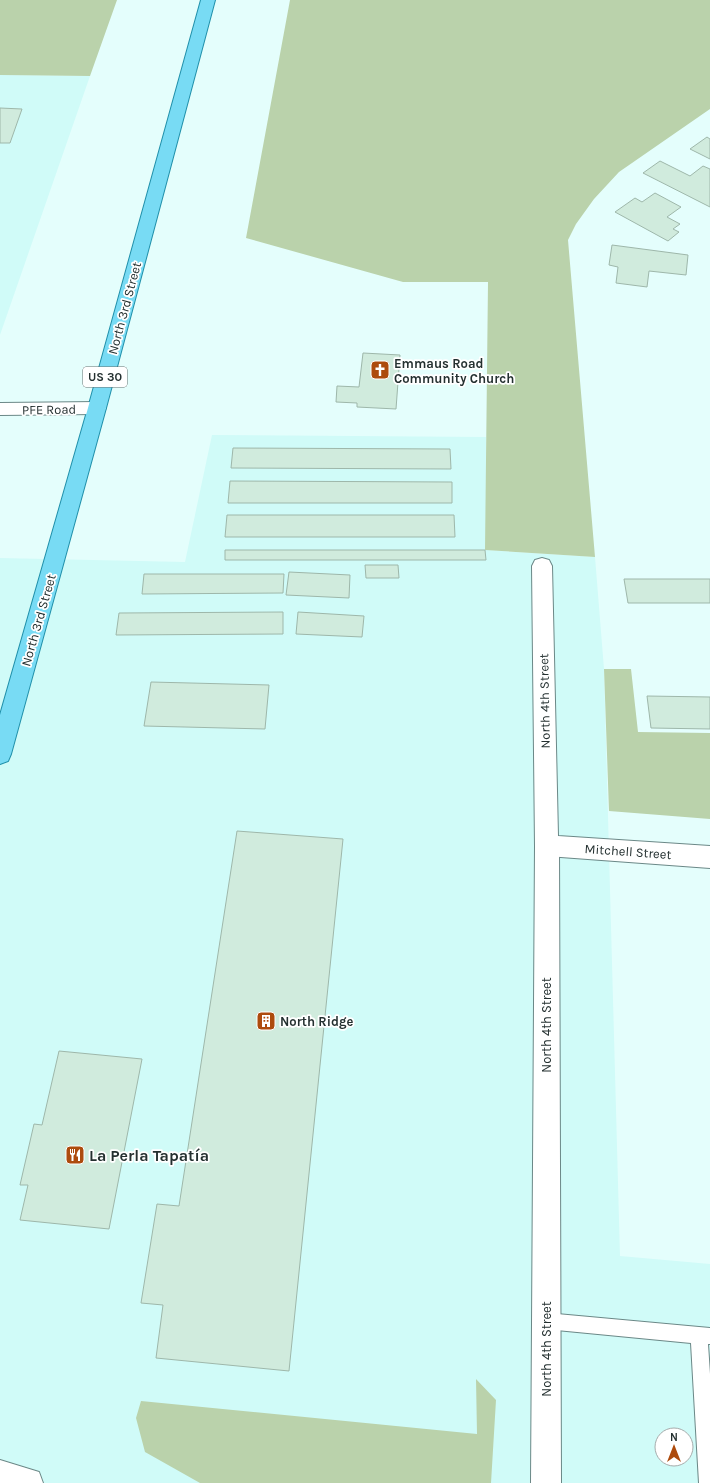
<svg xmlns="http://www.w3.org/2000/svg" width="710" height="1483" viewBox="0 0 710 1483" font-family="Karla,sans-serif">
<rect width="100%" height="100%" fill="#e4fefc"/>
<!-- built -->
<path fill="#d0fbf8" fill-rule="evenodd" d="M 0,75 L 90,76 L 0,335 Z
M 212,435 L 486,437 L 486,550 L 595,557 L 604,669 L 620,1256 L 710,1264 L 710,1483 L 0,1483 L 0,558 L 185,562 ZM 662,1435 L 686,1435 L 686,1459 L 662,1459 Z"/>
<!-- green -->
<path fill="#bad2ab" d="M 0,0 L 117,0 L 90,76 L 0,75 Z
M 290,0 L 710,0 L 710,109 L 619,172 L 594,199 L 576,224 L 568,240 L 595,557 L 485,550 L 488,282 L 403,282 L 246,238 Z
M 604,669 L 631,669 L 638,732 L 710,733 L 710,819 L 609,811 Z
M 476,1379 L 496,1400 L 491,1483 L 200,1483 L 145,1452 L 136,1418 L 141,1401 L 477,1434 Z"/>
<!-- building -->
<path fill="#d0ebdd" stroke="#9eb7aa" d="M 0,108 L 22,109 L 10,143 L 0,143 Z
M 707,137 L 710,139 L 710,159 L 690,149 Z
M 660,161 L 690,176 L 703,166 L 710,169 L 710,207 L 643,173 Z
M 655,193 L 681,207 L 667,217 L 680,224 L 673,229 L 679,232 L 668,241 L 615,212 L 635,198 L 642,202 Z
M 612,245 L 688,255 L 686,275 L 649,271 L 647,287 L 616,283 L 618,267 L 609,265 Z
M 363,353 L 400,355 L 396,409 L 357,407 L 357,403 L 336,402 L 337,386 L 359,387 Z
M 233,448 L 450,449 L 451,469 L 231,468 Z
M 230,481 L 452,482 L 452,503 L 228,503 Z
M 227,515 L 454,515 L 455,537 L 225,537 Z
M 225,550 L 485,550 L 486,560 L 225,560 Z
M 365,565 L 398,565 L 399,578 L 366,578 Z
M 289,572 L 350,575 L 349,598 L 286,595 Z
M 144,574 L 284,574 L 283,593 L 142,594 Z
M 624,579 L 710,579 L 710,603 L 628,603 Z
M 283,612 L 283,634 L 116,635 L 119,613 Z
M 298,612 L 364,616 L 362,637 L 296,634 Z
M 151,682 L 269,685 L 265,729 L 144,726 Z
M 647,696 L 710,697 L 710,729 L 651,728 Z
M 237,831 L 343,839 L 289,1371 L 156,1358 L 163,1305 L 141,1303 L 157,1204 L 179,1206 Z
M 59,1051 L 142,1059 L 109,1229 L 20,1220 L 28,1185 L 20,1185 L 34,1124 L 42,1125 Z"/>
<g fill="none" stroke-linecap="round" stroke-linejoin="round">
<defs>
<path id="lane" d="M 546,1313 L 710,1328 L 710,1344 L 708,1344 L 710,1374 L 710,1483 L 699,1483 L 691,1343 L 546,1329 L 540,1327 L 538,1321 L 540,1315 Z"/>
<path id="street" d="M 97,402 L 103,403 L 106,408 L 103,413 L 97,414 L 0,415 L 0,403 Z
M 542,558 L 549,560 L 552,566 L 558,836 L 710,846 L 710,868 L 547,856 L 539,853 L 535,846 L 532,566 L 535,560 Z"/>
<path id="secondary" d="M 547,836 L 555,839 L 559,846 L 561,1483 L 531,1483 L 535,846 L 539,839 Z
M 0,1460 L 39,1472 L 43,1483 L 0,1483 Z"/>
<path id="primary" d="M 201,0 L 215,0 L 106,408 L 11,754 L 8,761 L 0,764 L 0,715 L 88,408 Z"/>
</defs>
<!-- lane casing -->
<use href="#lane" stroke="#6b8887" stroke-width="2"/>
<!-- street casing -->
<use href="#street" stroke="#6b8887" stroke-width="2"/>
<!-- secondary casing -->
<use href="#secondary" stroke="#6b8887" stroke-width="2"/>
<!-- primary casing -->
<use href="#primary" stroke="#2090aa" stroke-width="2"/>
<!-- lane -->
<use href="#lane" fill="#fff" fill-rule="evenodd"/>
<!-- street -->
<use href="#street" fill="#fff" fill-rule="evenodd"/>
<!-- secondary -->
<use href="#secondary" fill="#fff" fill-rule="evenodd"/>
<!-- primary -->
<use href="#primary" fill="#78dbf4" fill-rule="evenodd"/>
</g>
<!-- icons -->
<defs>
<symbol id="church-square" viewBox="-11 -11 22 22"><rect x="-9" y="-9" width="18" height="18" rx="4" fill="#ad4b0d" stroke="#fff"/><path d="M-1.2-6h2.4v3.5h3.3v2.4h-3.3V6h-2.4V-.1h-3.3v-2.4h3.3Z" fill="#fff"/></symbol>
<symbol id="building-square" viewBox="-11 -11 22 22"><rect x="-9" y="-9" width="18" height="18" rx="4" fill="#ad4b0d" stroke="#fff"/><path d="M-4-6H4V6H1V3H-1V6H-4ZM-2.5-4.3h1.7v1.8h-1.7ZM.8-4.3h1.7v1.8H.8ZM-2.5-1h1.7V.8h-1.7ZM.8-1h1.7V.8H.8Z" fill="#fff"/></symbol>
<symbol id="restaurant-square" viewBox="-11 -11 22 22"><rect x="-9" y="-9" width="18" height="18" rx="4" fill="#ad4b0d" stroke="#fff"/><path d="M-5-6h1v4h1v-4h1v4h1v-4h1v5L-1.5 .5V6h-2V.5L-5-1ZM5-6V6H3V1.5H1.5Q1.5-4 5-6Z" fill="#fff"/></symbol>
</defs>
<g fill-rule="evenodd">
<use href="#church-square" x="369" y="359" width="22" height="22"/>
<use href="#building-square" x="255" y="1010" width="22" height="22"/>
<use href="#restaurant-square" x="64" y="1144" width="22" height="22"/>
</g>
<g text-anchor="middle" stroke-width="3.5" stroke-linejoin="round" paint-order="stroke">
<!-- shield labels -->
<rect fill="#fff" stroke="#666e6e" stroke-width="1" x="83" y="367" width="44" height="20" rx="3"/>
<g font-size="12" font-weight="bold" fill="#243030">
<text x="105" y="381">US 30</text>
</g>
<!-- street labels -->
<g font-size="13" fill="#243030" stroke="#fff">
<text transform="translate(124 308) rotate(-75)" y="5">North 3rd Street</text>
<text transform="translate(49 409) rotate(-1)" y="5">PFE Road</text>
<text transform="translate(38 620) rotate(-74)" y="5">North 3rd Street</text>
<text transform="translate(544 701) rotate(-91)" y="5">North 4th Street</text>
<text transform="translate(628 851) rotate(4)" y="5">Mitchell Street</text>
<text transform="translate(546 1025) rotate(-90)" y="5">North 4th Street</text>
<text transform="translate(546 1349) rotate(-90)" y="5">North 4th Street</text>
</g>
<!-- poi labels -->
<g font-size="13" font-weight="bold" fill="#243030" stroke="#fff" text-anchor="start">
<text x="394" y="368">Emmaus Road<tspan x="394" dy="15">Community Church</tspan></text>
<text x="280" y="1026">North Ridge</text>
</g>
<!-- near-poi labels -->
<g font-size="16" font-weight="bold" fill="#243030" stroke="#fff" text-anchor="start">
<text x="89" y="1161">La Perla Tapatía</text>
</g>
</g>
<!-- north arrow -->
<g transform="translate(674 1447)"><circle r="19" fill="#ffffff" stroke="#a7acac"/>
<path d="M0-3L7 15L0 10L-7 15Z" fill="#ad4b0d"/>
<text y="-6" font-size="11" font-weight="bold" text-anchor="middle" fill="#243030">N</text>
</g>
</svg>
